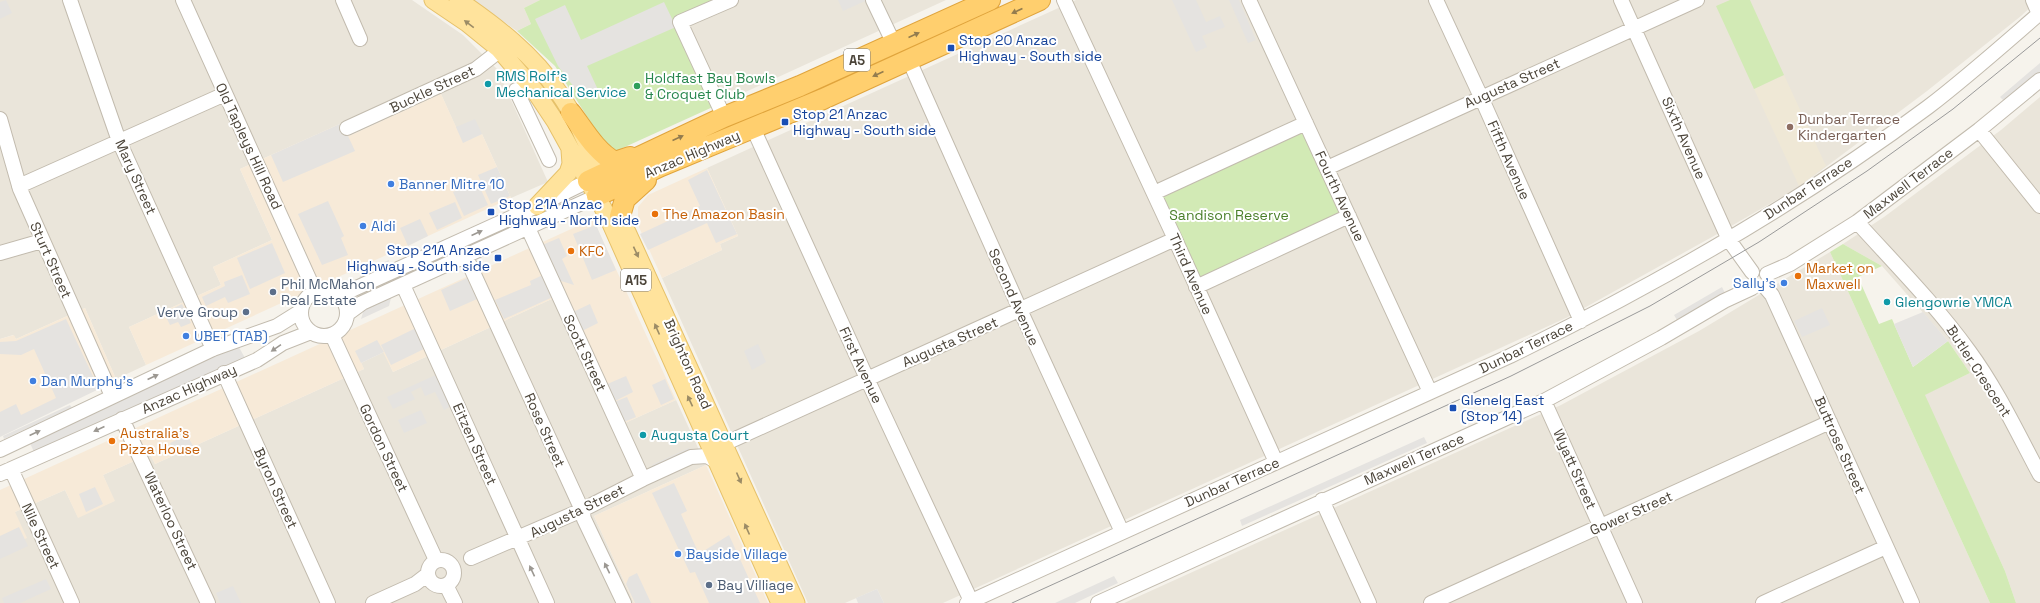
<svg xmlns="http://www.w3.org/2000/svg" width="2040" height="603" viewBox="0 0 2040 603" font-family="'Space Grotesk',sans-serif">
<rect width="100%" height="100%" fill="#f6f3ec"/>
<!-- residential -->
<path fill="#eae5da" d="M 0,0 L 412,0 L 463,35 L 497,69 L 548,182 L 511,198 L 482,134 L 463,143 L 441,94 L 348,136 L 342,123 L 271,155 L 240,169 L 272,240 L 213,267 L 221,285 L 129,327 L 146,365 L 116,379 L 85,308 L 16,339 L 13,335 L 0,339 Z
M 473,0 L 540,0 L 524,8 L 531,24 L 517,31 Z
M 718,0 L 946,0 L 715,106 L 675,20 Z
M 1076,0 L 2038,0 L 2021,16 L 1927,91 L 1799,187 L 1712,237 L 1568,317 L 943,603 L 884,603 L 877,589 L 845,603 L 808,603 L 662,278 L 722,250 L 720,244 L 738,236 L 707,168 Z
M 2040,97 L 2040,603 L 2016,603 L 2005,571 L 1924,395 L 1970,373 L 1948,341 L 1882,266 L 1843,244 L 1884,217 L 2001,130 Z
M 1830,252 L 1990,603 L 1124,603 L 1561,405 L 1699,331 Z
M 556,297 L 616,427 L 676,400 L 706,465 L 594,516 L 634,603 L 0,603 L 0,550 L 15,512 L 65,490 L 78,517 L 114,501 L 103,475 L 150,454 L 155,464 L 364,369 L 361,363 L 384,352 L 393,372 Z"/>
<!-- commercial -->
<path fill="#f7ead8" d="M 441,94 L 463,142 L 482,134 L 511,198 L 146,365 L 129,327 L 221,285 L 213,267 L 272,240 L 240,169 L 342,123 L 349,136 Z
M 707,168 L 738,236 L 720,244 L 722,250 L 662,278 L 638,225 L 638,207 L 648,195 Z
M 593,219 L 676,400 L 616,427 L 556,297 L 393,372 L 383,352 L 361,362 L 364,369 L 155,464 L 150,454 L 103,475 L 115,501 L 78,518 L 65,490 L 15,512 L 27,538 L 0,550 L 0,490 Z
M 85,308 L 116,379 L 0,432 L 0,339 L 14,335 L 16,339 Z
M 706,465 L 768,603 L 634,603 L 594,516 Z"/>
<!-- education -->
<path fill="#efe8d6" d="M 1784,75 L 1826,166 L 1799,186 L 1754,89 Z"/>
<!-- park -->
<path fill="#d2eab5" d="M 540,0 L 718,0 L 675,20 L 715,106 L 616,151 L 607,148 L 555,66 L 517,31 L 531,24 L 524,8 Z
M 1730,0 L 1750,0 L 1784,75 L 1754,89 L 1716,6 Z
M 1302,131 L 1341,215 L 1199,280 L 1161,194 Z
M 1843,244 L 1882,266 L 1858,277 L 1879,324 L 1892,319 L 1913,367 L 1948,341 L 1970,373 L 1925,395 L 2005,571 L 2016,603 L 1990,603 L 1830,252 Z"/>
<!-- parking -->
<path fill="#e5e3e0" d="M 6,0 L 12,13 L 0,19 L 0,2 Z
M 838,0 L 865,0 L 865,1 L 843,11 Z
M 1172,0 L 1196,0 L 1206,22 L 1220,16 L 1225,27 L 1202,36 L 1207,47 L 1196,52 Z
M 1229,0 L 1239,0 L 1256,40 L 1248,43 Z
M 664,2 L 676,27 L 587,66 L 599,92 L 583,99 L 558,66 L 535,19 L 565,5 L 581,40 Z
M 2040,63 L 2040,72 L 2005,102 L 2000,97 Z
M 475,119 L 482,134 L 463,143 L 456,127 Z
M 342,123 L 355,151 L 283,182 L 271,155 Z
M 497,167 L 510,196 L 491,204 L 478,175 Z
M 707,170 L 737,234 L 716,243 L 707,223 L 648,250 L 640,234 L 700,206 L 688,180 Z
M 477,181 L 488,205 L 464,216 L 453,192 Z
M 328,201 L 344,236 L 341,238 L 348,255 L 322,265 L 298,214 Z
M 455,202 L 462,218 L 437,230 L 429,213 Z
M 420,219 L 428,236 L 408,246 L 400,228 Z
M 596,225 L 616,270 L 592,280 L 573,234 Z
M 559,238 L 567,256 L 562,259 L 574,285 L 558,280 L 542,245 Z
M 272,243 L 285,273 L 250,289 L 237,258 Z
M 389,260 L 387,268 L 359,280 L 361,272 Z
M 545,274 L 555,296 L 504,319 L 495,300 L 531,285 L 530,281 Z
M 242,275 L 250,294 L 228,303 L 225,297 L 206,306 L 202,297 L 225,286 L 224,282 Z
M 467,278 L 477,299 L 450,311 L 441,290 Z
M 1722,287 L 1725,293 L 1677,320 L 1674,315 Z
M 391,298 L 389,306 L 361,319 L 364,309 Z
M 182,304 L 191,323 L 181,327 L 178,322 L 170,325 L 164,313 Z
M 590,304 L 598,323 L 582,331 L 573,312 Z
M 1822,308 L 1830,325 L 1802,337 L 1794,321 Z
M 1923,312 L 1948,341 L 1913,367 L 1894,324 Z
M 66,319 L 99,389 L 0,437 L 0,412 L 16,404 L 21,415 L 56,398 L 34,349 L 21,355 L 0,354 L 0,342 L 16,341 Z
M 416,328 L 426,348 L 391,365 L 381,345 Z
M 377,340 L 384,352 L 361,363 L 355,351 Z
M 236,342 L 245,358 L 35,454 L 28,439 Z
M 758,344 L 766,362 L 752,370 L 744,351 Z
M 438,374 L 453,405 L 444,410 L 435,392 L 425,396 L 421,387 L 411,392 L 415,399 L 393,409 L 387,397 Z
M 626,376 L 633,392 L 613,402 L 605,385 Z
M 665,379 L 674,399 L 661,405 L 652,385 Z
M 627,397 L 636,417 L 624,422 L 614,402 Z
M 70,405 L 72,408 L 4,439 L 3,436 Z
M 421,410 L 427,423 L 404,433 L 398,420 Z
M 107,432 L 107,435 L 37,466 L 33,465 Z
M 187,435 L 193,446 L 175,454 L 170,443 Z
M 1424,437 L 1427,443 L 1242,526 L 1240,520 Z
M 689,448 L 690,450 L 653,467 L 652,465 Z
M 674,483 L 687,511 L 681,514 L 699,554 L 729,535 L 760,603 L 709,603 L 695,572 L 690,573 L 652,493 Z
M 95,487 L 103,504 L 86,512 L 79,494 Z
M 19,527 L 28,546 L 0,559 L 0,536 Z
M 637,573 L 651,603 L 635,603 L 626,584 L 629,577 Z
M 1114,576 L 1118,583 L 1075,603 L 1055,603 Z
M 46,579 L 51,589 L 20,603 L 4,603 L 2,598 Z
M 233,586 L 241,603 L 220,603 L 216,593 Z
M 877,589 L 884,603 L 858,603 L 856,598 Z"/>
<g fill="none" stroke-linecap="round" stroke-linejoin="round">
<defs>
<path id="minor" d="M 70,0 L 119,141 L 213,349
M 183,0 L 315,292
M 343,0 L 360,39
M 873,0 L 894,44
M 1064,0 L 1175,239 L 1276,462
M 1249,0 L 1430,392
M 1436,0 L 1481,97 L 1581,321
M 1621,0 L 1729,240 L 1752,272
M 2033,0 L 2039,14
M 909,60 L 1022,314 L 1122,532
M 516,90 L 549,160
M 724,117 L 680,22 L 731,0
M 0,119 L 20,189 L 112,396
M 347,128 L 476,69 L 494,55 L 504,42
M 753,128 L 869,383 L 971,601
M 1979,130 L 2040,206
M 1327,168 L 1697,0
M 19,186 L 225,94
M 1154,193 L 1306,123
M 1857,222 C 1895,264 1935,304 1969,351 C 1997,389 2018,434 2040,475
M 528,228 L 643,479
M 0,253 L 42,241
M 466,257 L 582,510 L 584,519 L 624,603
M 1767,274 L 1790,264 L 1857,222 L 1979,130 L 2040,80
M 403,285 L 547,603
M 1196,287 L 1349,216
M 1766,288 L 1772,295 L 1912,603
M301 313a23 23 0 1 1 46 0a23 23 0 1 1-46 0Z
M 337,294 L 354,289 L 537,206 L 588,181
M 347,314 L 362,303 L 597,196
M 332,335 L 436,560
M 224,373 L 328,603
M 1544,401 L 1635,603
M 122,419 L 208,603
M 724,444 L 1175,239
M 0,450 L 213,349 L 277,326 L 301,311
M 11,469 L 72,603
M 0,474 L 257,360 L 283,343 L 311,332
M 1322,500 L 1369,603
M 471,558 L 582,510 L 643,479 L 691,457 L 707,456 L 717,462
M428 573a13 13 0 1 1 26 0a13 13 0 1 1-26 0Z
M 446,585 L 455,603
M 373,603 L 415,584 L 428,574
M 967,603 L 1510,356 C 1656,285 1798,204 1928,107 C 1966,78 2003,45 2040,13
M 1098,603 L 1544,401 L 1661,338 L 1724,301 L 1752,288
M 1431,603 L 1830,422
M 1763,603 L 1886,547"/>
<path id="major" d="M 433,0 L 467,23 L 499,49 L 535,91 L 555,121 L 608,217 L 780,603
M 458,0 C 496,26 533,54 559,93 C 579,121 591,155 606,186
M 537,206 L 568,173 L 571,164 L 570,150
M 627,232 L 796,603"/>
<path id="highway" d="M 571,113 C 584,130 596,152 615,162 L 630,157
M 588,181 L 724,117 L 800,86 L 990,0
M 597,196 L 661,166 L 823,99 L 1040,0
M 620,216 L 625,199 L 646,180"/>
</defs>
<!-- minor casing -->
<use href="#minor" stroke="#c2bbae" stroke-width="16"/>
<!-- major casing -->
<use href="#major" stroke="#e6c16a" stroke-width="19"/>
<!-- highway casing -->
<use href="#highway" stroke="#e0a43c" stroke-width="22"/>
<!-- minor -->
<use href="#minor" stroke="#fff" stroke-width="14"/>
<!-- major -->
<use href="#major" stroke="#ffe39c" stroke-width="17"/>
<!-- highway -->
<use href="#highway" stroke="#ffcf6e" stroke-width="20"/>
<!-- tram -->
<path stroke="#9a9a9a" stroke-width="1" d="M 1012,603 L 1511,376 L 1650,306 L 1759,242 L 1867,171 L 1953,109 L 2040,38"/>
</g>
<!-- one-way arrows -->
<defs><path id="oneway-solid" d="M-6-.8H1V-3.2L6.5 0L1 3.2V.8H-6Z"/></defs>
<g fill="#937c4e">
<use href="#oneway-solid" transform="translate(1017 11) rotate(155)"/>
<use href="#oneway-solid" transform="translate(914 35) rotate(-24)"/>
<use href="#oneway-solid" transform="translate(878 74) rotate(156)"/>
<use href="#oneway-solid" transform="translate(678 138) rotate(-24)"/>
</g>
<g fill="#9c8c66">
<use href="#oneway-solid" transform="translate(469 24) rotate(-143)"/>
<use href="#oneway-solid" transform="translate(636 252) rotate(65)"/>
<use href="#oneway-solid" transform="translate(657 329) rotate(-114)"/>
<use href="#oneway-solid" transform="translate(690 401) rotate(-115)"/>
<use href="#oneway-solid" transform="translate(739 478) rotate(66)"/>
<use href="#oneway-solid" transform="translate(747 529) rotate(-114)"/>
</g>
<g fill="#9c9892">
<use href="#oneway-solid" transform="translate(477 233) rotate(-24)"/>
<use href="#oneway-solid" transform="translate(276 348) rotate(146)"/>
<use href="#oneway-solid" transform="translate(153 377) rotate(-25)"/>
<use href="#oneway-solid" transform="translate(99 429) rotate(156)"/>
<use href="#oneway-solid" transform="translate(35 433) rotate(-25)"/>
<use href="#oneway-solid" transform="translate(607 568) rotate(-116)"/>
<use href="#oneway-solid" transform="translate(532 571) rotate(-115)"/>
</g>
<!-- markers -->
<g fill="#1a4fb4" stroke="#fff" stroke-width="1.5">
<rect x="947" y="44" width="8" height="8" rx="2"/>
<rect x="781" y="118" width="8" height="8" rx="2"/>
<rect x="487" y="208" width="8" height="8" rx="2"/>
<rect x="494" y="254" width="8" height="8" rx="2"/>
<rect x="1449" y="404" width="8" height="8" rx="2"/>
</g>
<g fill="#0f9aa8" stroke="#fff" stroke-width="1.5">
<circle cx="488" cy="84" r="4"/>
<circle cx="1887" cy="302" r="4"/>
<circle cx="643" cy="435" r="4"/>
</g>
<circle fill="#2e9e5b" stroke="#fff" stroke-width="1.5" cx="637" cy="86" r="4"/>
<circle fill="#8d6e63" stroke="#fff" stroke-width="1.5" cx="1790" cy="127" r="4"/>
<g fill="#3f7fe0" stroke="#fff" stroke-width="1.5">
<circle cx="391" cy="184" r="4"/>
<circle cx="363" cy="226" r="4"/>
<circle cx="1784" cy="283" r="4"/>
<circle cx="186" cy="336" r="4"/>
<circle cx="33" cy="381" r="4"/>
<circle cx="678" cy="554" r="4"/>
</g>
<g fill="#e8710a" stroke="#fff" stroke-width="1.5">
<circle cx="655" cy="214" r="4"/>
<circle cx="571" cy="251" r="4"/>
<circle cx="1798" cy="276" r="4"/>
<circle cx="112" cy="441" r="4"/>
</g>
<g fill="#5c6f8a" stroke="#fff" stroke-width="1.5">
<circle cx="273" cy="292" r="4"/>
<circle cx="246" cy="312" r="4"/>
<circle cx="709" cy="585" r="4"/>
</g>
<g text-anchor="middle" stroke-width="4" stroke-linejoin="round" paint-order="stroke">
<!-- shield labels -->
<g fill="#fff" stroke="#817c74" stroke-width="1">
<rect x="844" y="49" width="26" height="22" rx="3"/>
<rect x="621" y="269" width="30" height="22" rx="3"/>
</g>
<g font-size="13" font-weight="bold" fill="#4b4439">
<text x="857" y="65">A5</text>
<text x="636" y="285">A15</text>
</g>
<!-- transit labels -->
<g font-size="14" fill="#164399" stroke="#fff" text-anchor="start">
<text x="959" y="45">Stop 20 Anzac<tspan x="959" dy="16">Highway - South side</tspan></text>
<text x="793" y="119">Stop 21 Anzac<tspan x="793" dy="16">Highway - South side</tspan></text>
<text x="499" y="209">Stop 21A Anzac<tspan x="499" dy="16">Highway - North side</tspan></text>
<text x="490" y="255" text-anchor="end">Stop 21A Anzac<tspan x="490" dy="16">Highway - South side</tspan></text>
<text x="1461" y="405">Glenelg East<tspan x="1461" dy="16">(Stop 14)</tspan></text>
</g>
<!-- culture labels -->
<g font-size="14" fill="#0d838f" stroke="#fff" text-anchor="start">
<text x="496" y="81">RMS Rolf's<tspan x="496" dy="16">Mechanical Service</tspan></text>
<text x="1895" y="307">Glengowrie YMCA</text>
<text x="651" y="440">Augusta Court</text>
</g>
<!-- leisure labels -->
<g font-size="14" fill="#27864d" stroke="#fff" text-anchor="start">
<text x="645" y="83">Holdfast Bay Bowls<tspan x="645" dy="16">&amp; Croquet Club</tspan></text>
</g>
<!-- street labels -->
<g font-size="14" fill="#4b4439" stroke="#fff">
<text transform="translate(1512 83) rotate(-24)" y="5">Augusta Street</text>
<text transform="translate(432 89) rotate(-25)" y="5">Buckle Street</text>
<text transform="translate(1684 138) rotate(66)" y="5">Sixth Avenue</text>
<text transform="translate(249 146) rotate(65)" y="5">Old Tapleys Hill Road</text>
<text transform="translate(692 154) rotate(-23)" y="5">Anzac Highway</text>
<text transform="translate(1509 160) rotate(66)" y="5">Fifth Avenue</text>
<text transform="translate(136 177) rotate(66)" y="5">Mary Street</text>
<text transform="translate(1908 183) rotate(-37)" y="5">Maxwell Terrace</text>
<text transform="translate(1808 188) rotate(-33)" y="5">Dunbar Terrace</text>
<text transform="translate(1340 196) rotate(65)" y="5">Fourth Avenue</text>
<text transform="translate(51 260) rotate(66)" y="5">Sturt Street</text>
<text transform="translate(1191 274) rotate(66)" y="5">Third Avenue</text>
<text transform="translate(1014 297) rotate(66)" y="5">Second Avenue</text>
<text transform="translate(950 342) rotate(-24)" y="5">Augusta Street</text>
<text transform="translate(1526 347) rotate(-26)" y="5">Dunbar Terrace</text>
<text transform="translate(585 353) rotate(65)" y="5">Scott Street</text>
<text transform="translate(688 364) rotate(66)" y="5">Brighton Road</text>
<text transform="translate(861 365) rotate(65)" y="5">First Avenue</text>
<text transform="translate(1979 371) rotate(57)" y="5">Butler Crescent</text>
<text transform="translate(189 389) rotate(-24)" y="5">Anzac Highway</text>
<text transform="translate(545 430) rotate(66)" y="5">Rose Street</text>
<text transform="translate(475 444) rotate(66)" y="5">Eitzen Street</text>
<text transform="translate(1840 445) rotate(66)" y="5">Buttrose Street</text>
<text transform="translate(384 448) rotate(65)" y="5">Gordon Street</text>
<text transform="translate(1414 459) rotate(-24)" y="5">Maxwell Terrace</text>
<text transform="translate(1575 469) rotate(66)" y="5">Wyatt Street</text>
<text transform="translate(1232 482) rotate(-24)" y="5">Dunbar Terrace</text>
<text transform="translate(276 488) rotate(66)" y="5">Byron Street</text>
<text transform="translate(577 511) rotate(-26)" y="5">Augusta Street</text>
<text transform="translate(1631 513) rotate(-24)" y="5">Gower Street</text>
<text transform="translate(171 521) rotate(65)" y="5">Waterloo Street</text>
<text transform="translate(41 536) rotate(65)" y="5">Nile Street</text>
</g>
<!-- education labels -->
<g font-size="14" fill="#785e54" stroke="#fff" text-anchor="start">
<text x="1798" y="124">Dunbar Terrace<tspan x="1798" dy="16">Kindergarten</tspan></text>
</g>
<!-- shop labels -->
<g font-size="14" fill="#366cbe" stroke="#fff" text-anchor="start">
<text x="399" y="189">Banner Mitre 10</text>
<text x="371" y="231">Aldi</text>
<text x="1776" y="288" text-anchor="end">Sally's</text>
<text x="194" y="341">UBET (TAB)</text>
<text x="41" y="386">Dan Murphy's</text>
<text x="686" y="559">Bayside Village</text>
</g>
<!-- food labels -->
<g font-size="14" fill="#c56008" stroke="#fff" text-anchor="start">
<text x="663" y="219">The Amazon Basin</text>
<text x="579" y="256">KFC</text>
<text x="1806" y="273">Market on<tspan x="1806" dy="16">Maxwell</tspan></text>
<text x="120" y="438">Australia's<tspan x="120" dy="16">Pizza House</tspan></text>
</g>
<!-- park labels -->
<g font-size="14" fill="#4a7f2a" stroke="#fff">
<text x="1229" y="220">Sandison Reserve</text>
</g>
<!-- service labels -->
<g font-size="14" fill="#4e5e75" stroke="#fff" text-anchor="start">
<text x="281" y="289">Phil McMahon<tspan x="281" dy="16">Real Estate</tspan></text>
<text x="238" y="317" text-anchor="end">Verve Group</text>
<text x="717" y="590">Bay Villiage</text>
</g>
</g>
</svg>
